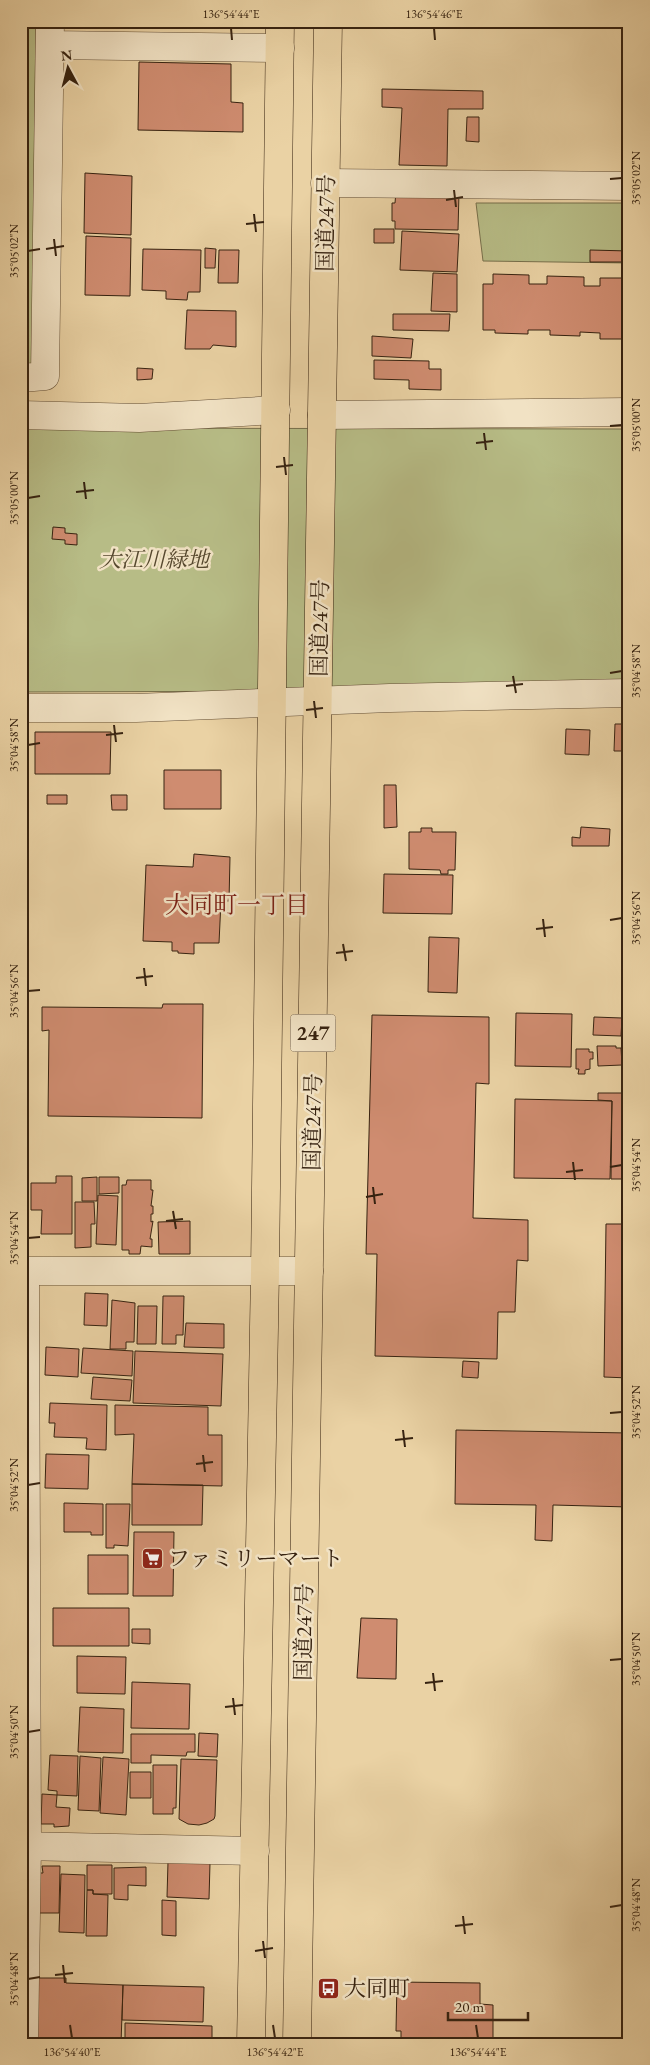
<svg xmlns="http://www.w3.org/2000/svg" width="650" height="2065" viewBox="0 0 650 2065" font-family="'EB Garamond','Noto Serif JP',serif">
<rect width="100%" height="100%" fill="#ead2a4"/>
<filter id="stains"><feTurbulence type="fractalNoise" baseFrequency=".004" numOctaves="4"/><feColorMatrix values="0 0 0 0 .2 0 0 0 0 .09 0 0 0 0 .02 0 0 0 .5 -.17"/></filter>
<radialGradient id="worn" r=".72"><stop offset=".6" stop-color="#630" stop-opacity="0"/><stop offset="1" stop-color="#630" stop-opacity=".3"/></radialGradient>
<!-- green -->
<path fill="#b7bc86" stroke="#766f4b" d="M 21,21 L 36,21 L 32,370 L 21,371 Z
M 476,203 L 629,203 L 629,263 L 483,261 Z
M 21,428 L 629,429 L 629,690 L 21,692 Z"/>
<!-- building -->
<path fill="#cf8c70" stroke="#362210" d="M 139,62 L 231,64 L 231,102 L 243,103 L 243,132 L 138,130 Z
M 382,89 L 483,91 L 483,109 L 448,109 L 447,166 L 399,165 L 402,108 L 382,107 Z
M 467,117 L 479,117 L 479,142 L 466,141 Z
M 85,173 L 132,176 L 131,235 L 84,233 Z
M 396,191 L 459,193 L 458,230 L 395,229 L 395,221 L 392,221 L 392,203 L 395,203 Z
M 374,229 L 394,229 L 394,243 L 374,243 Z
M 402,231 L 459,234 L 457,272 L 400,270 Z
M 86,236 L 131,238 L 130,296 L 85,295 Z
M 205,248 L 216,249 L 215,268 L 205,268 Z
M 143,249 L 201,250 L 200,292 L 188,292 L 187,300 L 166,299 L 166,291 L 142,290 Z
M 219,250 L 239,250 L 238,283 L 218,283 Z
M 590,250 L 629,251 L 629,262 L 590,262 Z
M 433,273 L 457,274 L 457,312 L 431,311 Z
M 493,274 L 529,275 L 529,284 L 547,284 L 547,276 L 584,277 L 584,286 L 600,286 L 600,278 L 629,278 L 629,339 L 600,339 L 600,333 L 580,332 L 580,336 L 550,335 L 550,330 L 528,330 L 528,334 L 495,333 L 495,330 L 483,330 L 483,284 L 493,284 Z
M 187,310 L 236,311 L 236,347 L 213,345 L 210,349 L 185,349 Z
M 393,314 L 450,314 L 449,331 L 393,330 Z
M 372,336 L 413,339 L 411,358 L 372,356 Z
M 374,360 L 429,361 L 429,369 L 441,369 L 441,390 L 409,389 L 409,380 L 374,379 Z
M 137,368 L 153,369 L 152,379 L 137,380 Z
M 53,527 L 65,528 L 65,533 L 77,534 L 77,545 L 65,544 L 65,540 L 52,539 Z
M 615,724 L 629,724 L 629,751 L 614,751 Z
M 566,729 L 590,730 L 589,755 L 565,754 Z
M 35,732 L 111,732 L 110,774 L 35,774 Z
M 164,770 L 221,770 L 221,809 L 164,809 Z
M 384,785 L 396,785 L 397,827 L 384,828 Z
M 47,795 L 67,795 L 67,804 L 47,804 Z
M 111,795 L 127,795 L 127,810 L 112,810 Z
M 581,827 L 610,829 L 609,846 L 572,846 L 572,837 L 580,838 Z
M 421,828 L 432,828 L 432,832 L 456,832 L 455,870 L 448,870 L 448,874 L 441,874 L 440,870 L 409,869 L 409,832 L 421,832 Z
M 194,854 L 230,857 L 229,901 L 221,901 L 219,943 L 194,943 L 194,954 L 178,953 L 178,951 L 172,951 L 172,942 L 143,941 L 146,865 L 193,867 Z
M 384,874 L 453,875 L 452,914 L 383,913 Z
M 429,937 L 459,938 L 457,993 L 428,992 Z
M 163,1004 L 203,1004 L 202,1118 L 48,1116 L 49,1030 L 42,1031 L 42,1007 L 162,1008 Z
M 516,1013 L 572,1014 L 571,1067 L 515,1066 Z
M 372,1015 L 489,1017 L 489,1084 L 476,1083 L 473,1218 L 528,1220 L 528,1261 L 517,1260 L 515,1312 L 498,1312 L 497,1359 L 375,1356 L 377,1254 L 366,1254 Z
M 594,1017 L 622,1018 L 621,1036 L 593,1035 Z
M 597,1046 L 616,1046 L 616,1048 L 621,1048 L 622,1065 L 598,1066 Z
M 576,1049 L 589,1049 L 589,1052 L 593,1052 L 593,1059 L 590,1059 L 590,1069 L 585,1070 L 585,1074 L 578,1074 L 579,1069 L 576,1069 Z
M 598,1093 L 629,1093 L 629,1179 L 611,1179 L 612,1101 L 598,1100 Z
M 515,1099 L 612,1101 L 610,1179 L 514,1178 Z
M 56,1176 L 72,1176 L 72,1234 L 41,1234 L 42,1210 L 31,1210 L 31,1183 L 56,1183 Z
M 97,1177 L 97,1201 L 82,1201 L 82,1178 Z
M 99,1177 L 119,1177 L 119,1193 L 99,1194 Z
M 127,1180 L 151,1180 L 151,1190 L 153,1190 L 151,1206 L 153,1206 L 153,1214 L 151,1214 L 151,1222 L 153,1221 L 150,1239 L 152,1239 L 152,1247 L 141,1246 L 140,1254 L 129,1254 L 129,1250 L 122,1250 L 122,1185 L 126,1185 Z
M 98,1195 L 118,1196 L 116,1245 L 96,1244 Z
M 75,1202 L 94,1202 L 95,1224 L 91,1224 L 91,1247 L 75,1248 Z
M 190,1221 L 190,1254 L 159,1254 L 158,1222 Z
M 606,1224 L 629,1224 L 629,1378 L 604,1377 Z
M 85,1293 L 108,1294 L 107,1326 L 84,1325 Z
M 163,1296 L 184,1296 L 183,1335 L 176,1335 L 176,1344 L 162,1344 Z
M 112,1300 L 135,1303 L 134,1342 L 126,1342 L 126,1349 L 110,1349 Z
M 138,1306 L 157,1306 L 156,1344 L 137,1344 Z
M 186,1323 L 224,1324 L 224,1348 L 184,1347 Z
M 46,1347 L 79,1349 L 78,1377 L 45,1375 Z
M 83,1348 L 133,1351 L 132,1376 L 81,1373 Z
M 135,1351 L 223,1354 L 221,1406 L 133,1403 Z
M 463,1361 L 479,1362 L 478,1378 L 462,1377 Z
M 93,1377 L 132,1380 L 130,1401 L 91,1399 Z
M 50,1403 L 107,1405 L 106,1450 L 86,1449 L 87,1438 L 54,1437 L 55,1423 L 49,1423 Z
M 115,1405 L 208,1407 L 208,1435 L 222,1435 L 222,1486 L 132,1484 L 134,1434 L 115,1435 Z
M 456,1430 L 629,1433 L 629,1507 L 553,1505 L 552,1541 L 535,1540 L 536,1505 L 455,1504 Z
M 46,1454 L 89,1455 L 88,1489 L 45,1488 Z
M 132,1484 L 203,1485 L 202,1525 L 132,1525 Z
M 64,1503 L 103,1504 L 103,1535 L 91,1535 L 91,1532 L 64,1532 Z
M 106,1504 L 130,1504 L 128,1546 L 114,1545 L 114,1548 L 106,1548 Z
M 134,1532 L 174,1532 L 173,1596 L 133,1596 Z
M 88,1555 L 128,1555 L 128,1594 L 88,1594 Z
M 53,1608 L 129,1608 L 129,1646 L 53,1646 Z
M 361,1618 L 397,1619 L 396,1679 L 357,1678 Z
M 132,1629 L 150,1629 L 150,1644 L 132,1643 Z
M 77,1656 L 126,1657 L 125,1694 L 77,1693 Z
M 132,1682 L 190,1684 L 189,1729 L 131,1728 Z
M 80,1707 L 124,1709 L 123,1753 L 78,1752 Z
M 199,1733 L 218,1734 L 217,1757 L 198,1756 Z
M 131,1734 L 195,1734 L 195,1752 L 187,1752 L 186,1756 L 151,1755 L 151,1763 L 131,1763 Z
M 50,1755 L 78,1756 L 77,1796 L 57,1795 L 57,1791 L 48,1790 Z
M 80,1756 L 101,1758 L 99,1811 L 78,1810 Z
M 103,1757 L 129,1759 L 126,1815 L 100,1813 Z
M 181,1759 L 217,1760 L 215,1816 L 214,1819 L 207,1823 L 199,1825 L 188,1824 L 179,1819 Z
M 153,1765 L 177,1765 L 176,1808 L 173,1808 L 173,1814 L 153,1814 Z
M 130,1772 L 151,1772 L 151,1798 L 130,1798 Z
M 42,1794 L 57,1795 L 56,1807 L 70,1808 L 69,1826 L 54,1827 L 54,1824 L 41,1824 Z
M 629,1808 L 629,2000 L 625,2000 Z
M 168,1862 L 210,1863 L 209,1899 L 167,1897 Z
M 87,1865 L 112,1865 L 112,1894 L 93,1894 L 93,1890 L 87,1890 Z
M 42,1866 L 60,1866 L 59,1913 L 39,1913 L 39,1873 L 43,1873 Z
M 146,1867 L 146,1886 L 128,1885 L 128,1900 L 114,1899 L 114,1868 Z
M 61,1874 L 85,1875 L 84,1933 L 59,1932 Z
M 87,1890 L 93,1890 L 93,1894 L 108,1895 L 107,1936 L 86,1936 Z
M 162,1900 L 176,1901 L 176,1936 L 162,1935 Z
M 37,1978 L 66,1978 L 66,1983 L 123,1985 L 121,2044 L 35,2044 Z
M 397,1982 L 480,1983 L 480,2004 L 493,2005 L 493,2044 L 401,2044 L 401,2031 L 396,2031 Z
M 123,1985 L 204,1987 L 203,2022 L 122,2020 Z
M 125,2023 L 212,2026 L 212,2044 L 125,2044 Z"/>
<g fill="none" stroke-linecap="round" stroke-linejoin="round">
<defs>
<path id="minor" d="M 50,45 L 280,48
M 325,183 L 629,186
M 21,378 L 45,376 L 50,21
M 21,415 L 139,418 L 276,410
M 322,415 L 629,412
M 21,708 L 136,708 L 390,698 L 629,693
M 21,1271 L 309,1271
M 21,1846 L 255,1851
M 24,2044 L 27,1846 L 25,1271"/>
<path id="trunk" d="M 251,2044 L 265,1272 L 280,21
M 297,2044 L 328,21"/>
</defs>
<!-- minor casing -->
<use href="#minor" stroke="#634e35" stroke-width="29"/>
<!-- trunk casing -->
<use href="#trunk" stroke="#362210" stroke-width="29"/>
<!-- minor -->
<use href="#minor" stroke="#f1e2c4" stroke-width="28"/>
<!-- trunk -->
<use href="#trunk" stroke="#ead2a4" stroke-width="28"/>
</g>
<!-- ticks -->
<path fill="none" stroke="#362210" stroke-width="2" d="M 231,28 L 232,40M 434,28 L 435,40M 610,179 L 622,178M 454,190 L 456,207M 446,200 L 463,197M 254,214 L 256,232M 246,224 L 264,222M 54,239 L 56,256M 46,249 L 64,246M 28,251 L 40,249M 610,426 L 622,425M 484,433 L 486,450M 476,443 L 493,441M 284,457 L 286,475M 276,467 L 293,465M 84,482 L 86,499M 76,492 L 94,490M 28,498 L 40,496M 610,673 L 622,671M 513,676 L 516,693M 506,686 L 523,684M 314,701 L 316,718M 306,710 L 323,708M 114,725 L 116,742M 106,735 L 123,733M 28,745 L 40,743M 543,919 L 545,937M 610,920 L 622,918M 536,929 L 553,927M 343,944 L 346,961M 336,953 L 353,951M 144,968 L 146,986M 136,978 L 153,976M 28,991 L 40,990M 573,1162 L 575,1180M 610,1167 L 622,1165M 566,1172 L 583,1170M 373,1187 L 375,1204M 366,1197 L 383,1194M 173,1211 L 176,1229M 166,1221 L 183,1219M 28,1238 L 40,1237M 610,1413 L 622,1412M 403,1430 L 405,1447M 395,1440 L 413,1438M 203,1455 L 205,1472M 196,1464 L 213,1462M 28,1485 L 40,1483M 610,1660 L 622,1659M 433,1673 L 435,1691M 425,1683 L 443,1681M 233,1698 L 235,1715M 225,1707 L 243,1705M 28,1732 L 40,1730M 610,1907 L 622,1905M 463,1916 L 465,1934M 455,1926 L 473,1924M 263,1941 L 265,1958M 255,1951 L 273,1948M 63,1965 L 65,1983M 55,1975 L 73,1973M 28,1979 L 40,1977M 70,2025 L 72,2038M 273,2025 L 275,2038M 476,2025 L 478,2038"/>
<!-- icons -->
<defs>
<symbol id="supermarket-square" viewBox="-11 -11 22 22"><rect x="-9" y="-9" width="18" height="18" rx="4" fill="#8f2418" stroke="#f1e2c4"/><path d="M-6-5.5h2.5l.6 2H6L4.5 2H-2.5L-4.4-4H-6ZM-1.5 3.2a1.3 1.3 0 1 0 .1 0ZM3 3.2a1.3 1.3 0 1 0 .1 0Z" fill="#fff"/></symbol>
<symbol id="bus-square" viewBox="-11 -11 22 22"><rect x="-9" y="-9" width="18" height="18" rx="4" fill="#8f2418" stroke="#f1e2c4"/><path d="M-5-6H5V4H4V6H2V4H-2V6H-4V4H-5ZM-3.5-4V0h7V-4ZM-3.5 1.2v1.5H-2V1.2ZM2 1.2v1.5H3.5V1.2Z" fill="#fff"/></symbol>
</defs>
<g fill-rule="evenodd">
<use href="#supermarket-square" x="140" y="1546" width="25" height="25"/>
<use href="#bus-square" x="316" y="1976" width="25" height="25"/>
</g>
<g text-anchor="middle" stroke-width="5" stroke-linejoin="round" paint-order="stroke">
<!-- shield labels -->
<rect fill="#f1e2c4" stroke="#6e5c46" stroke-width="1" x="290.5" y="1014.5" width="45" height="37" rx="4"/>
<g font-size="21" font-weight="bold" fill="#362210">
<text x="313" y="1040">247</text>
</g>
<!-- street labels -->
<g font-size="22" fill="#362210" stroke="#f1e2c4">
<text transform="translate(325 223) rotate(-89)" y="8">国道247号</text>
<text transform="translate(319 628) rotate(-89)" y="8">国道247号</text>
<text transform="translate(312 1122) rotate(-89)" y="8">国道247号</text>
<text transform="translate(303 1632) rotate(-89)" y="8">国道247号</text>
</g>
<!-- park labels -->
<g font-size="22" font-style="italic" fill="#56482e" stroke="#f1e2c4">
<text x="154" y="567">大江川緑地</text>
</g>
<!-- poi labels -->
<g font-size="22" fill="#362210" stroke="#f1e2c4" text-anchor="start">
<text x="168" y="1566">ファミリーマート</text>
<text x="344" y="1996">大同町</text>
</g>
<!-- neighbourhood labels -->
<g font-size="24" fill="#7a1f14" stroke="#f1e2c4">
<text x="237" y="913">大同町一丁目</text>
</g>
</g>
<!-- margin -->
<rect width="650" height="2065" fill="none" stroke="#ead2a4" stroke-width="55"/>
<!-- north arrow -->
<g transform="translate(68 68) rotate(353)" stroke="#f1e2c4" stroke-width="4" paint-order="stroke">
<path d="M0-4L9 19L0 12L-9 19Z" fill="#362210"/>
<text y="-8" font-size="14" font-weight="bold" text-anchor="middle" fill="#362210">N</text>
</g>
<!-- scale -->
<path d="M448 2012v8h80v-8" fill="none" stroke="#362210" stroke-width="2.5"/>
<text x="455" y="2012" font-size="15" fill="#362210" stroke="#f1e2c4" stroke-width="4" paint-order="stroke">20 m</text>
<rect x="28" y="28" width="594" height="2010" fill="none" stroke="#362210" stroke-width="2"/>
<g font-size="12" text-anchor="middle" fill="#362210">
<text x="231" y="18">136°54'44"E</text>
<text x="434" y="18">136°54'46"E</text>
<text transform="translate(636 178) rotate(-90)" y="4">35°05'02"N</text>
<text transform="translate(14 251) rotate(-90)" y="4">35°05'02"N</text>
<text transform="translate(636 425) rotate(-90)" y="4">35°05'00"N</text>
<text transform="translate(14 498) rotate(-90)" y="4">35°05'00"N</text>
<text transform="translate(636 671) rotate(-90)" y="4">35°04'58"N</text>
<text transform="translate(14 745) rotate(-90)" y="4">35°04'58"N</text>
<text transform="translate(636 918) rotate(-90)" y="4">35°04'56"N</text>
<text transform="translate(14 991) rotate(-90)" y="4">35°04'56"N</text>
<text transform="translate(636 1165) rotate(-90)" y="4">35°04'54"N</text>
<text transform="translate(14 1238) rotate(-90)" y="4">35°04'54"N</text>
<text transform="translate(636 1412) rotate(-90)" y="4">35°04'52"N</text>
<text transform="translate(14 1485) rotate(-90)" y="4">35°04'52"N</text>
<text transform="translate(636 1659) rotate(-90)" y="4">35°04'50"N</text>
<text transform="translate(14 1732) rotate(-90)" y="4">35°04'50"N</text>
<text transform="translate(636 1905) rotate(-90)" y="4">35°04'48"N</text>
<text transform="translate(14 1979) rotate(-90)" y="4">35°04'48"N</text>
<text x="72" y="2056">136°54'40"E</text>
<text x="275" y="2056">136°54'42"E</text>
<text x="478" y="2056">136°54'44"E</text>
</g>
<rect width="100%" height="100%" filter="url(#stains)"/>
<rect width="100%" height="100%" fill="url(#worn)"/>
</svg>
